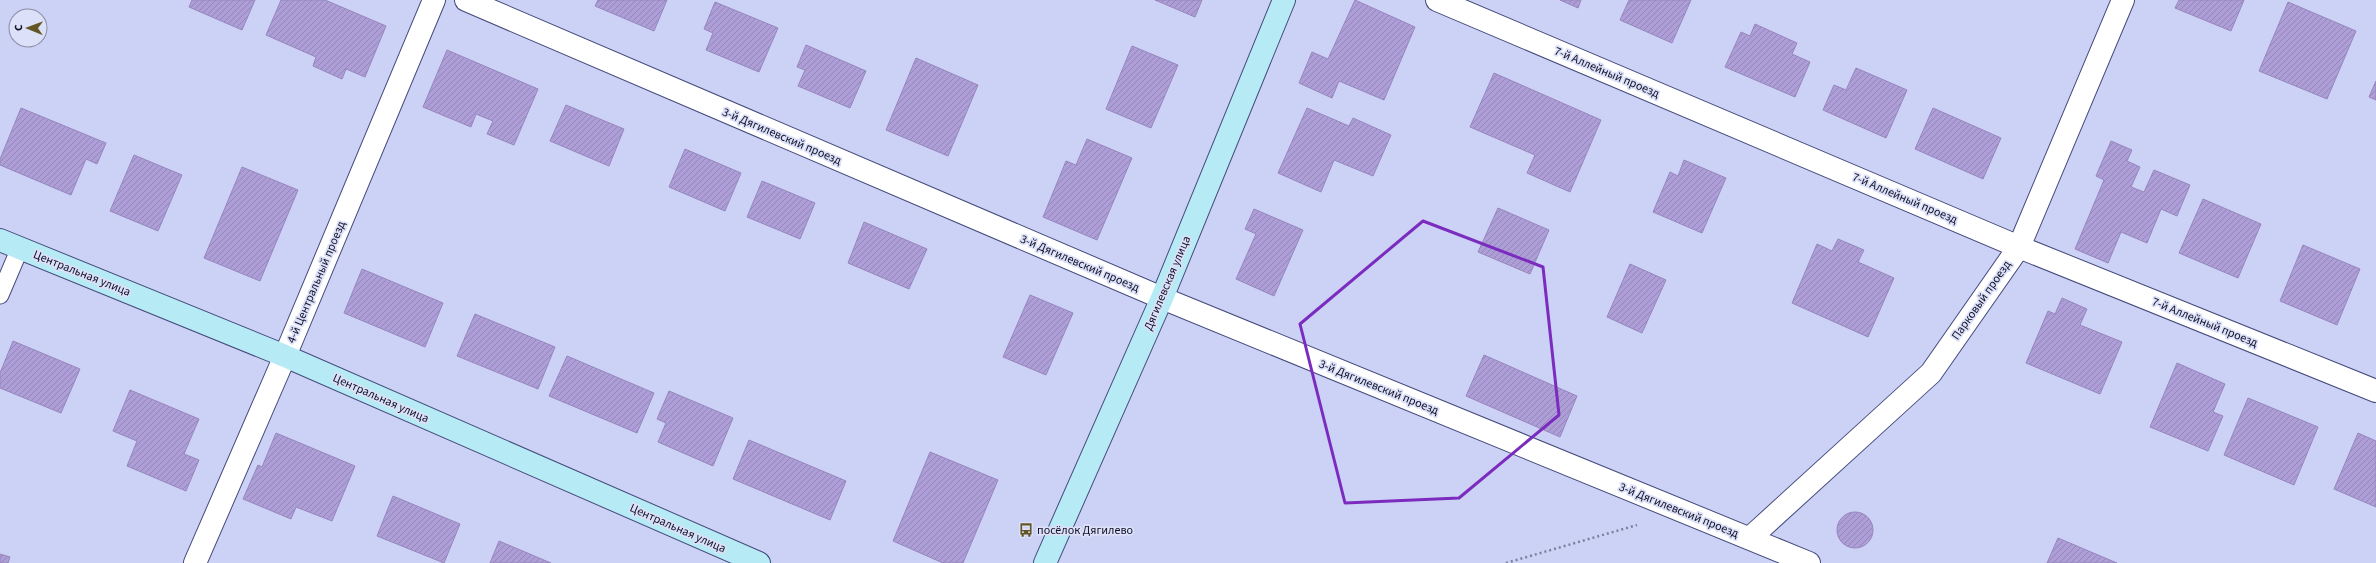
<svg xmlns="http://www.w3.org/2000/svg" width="2376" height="563" viewBox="0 0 2376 563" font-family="'Source Sans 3',sans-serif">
<defs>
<pattern id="building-hatch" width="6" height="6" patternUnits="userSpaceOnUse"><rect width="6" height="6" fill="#ae9ed7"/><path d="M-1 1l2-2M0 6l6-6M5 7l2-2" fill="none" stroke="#9487b8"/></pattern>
</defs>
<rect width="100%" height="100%" fill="#ccd2f6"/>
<!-- building -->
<path fill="url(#building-hatch)" stroke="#9686bd" d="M 192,0 L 255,0 L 242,30 L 189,7 Z
M 281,0 L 325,0 L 386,26 L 365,77 L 346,69 L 342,79 L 313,66 L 316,57 L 266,35 Z
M 598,0 L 667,0 L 654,31 L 595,6 Z
M 1155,0 L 1202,0 L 1195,17 Z
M 1355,0 L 1415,27 L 1384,100 L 1339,81 L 1332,98 L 1299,83 L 1312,52 L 1328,59 Z
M 1560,0 L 1581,0 L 1578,8 Z
M 1629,0 L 1691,0 L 1672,43 L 1620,20 Z
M 2179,0 L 2244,0 L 2231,31 L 2175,8 Z
M 715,2 L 778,28 L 759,72 L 706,50 L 713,33 L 704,29 Z
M 2288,2 L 2356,31 L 2327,99 L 2259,71 Z
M 1755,24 L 1797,43 L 1792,54 L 1810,62 L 1795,97 L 1725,67 L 1741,32 L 1750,36 Z
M 806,45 L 866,71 L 850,108 L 798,86 L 805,70 L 797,67 Z
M 1132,46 L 1178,65 L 1151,128 L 1106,109 Z
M 447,50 L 538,89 L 514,145 L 487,134 L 493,121 L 476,114 L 471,127 L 423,107 Z
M 916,58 L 978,85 L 948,156 L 886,130 Z
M 1856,68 L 1907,90 L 1886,138 L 1823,110 L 1834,85 L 1846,90 Z
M 1494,73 L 1601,120 L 1570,192 L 1527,173 L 1535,155 L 1470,127 Z
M 2376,81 L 2376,100 L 2369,97 Z
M 566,105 L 624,129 L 609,166 L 550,141 Z
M 21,108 L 106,143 L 97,164 L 86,159 L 71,195 L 0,165 L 0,159 Z
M 1307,108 L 1349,126 L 1353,118 L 1391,135 L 1373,176 L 1334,160 L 1321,192 L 1278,173 Z
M 1933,108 L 2001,138 L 1983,179 L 1915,149 Z
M 1087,139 L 1132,158 L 1097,240 L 1043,217 L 1066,161 L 1076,165 Z
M 2111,141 L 2132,150 L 2127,161 L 2140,167 L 2131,187 L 2144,192 L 2154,170 L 2190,185 L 2177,216 L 2161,209 L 2147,243 L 2121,232 L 2108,263 L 2075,249 L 2104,180 L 2096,176 Z
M 685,149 L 741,173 L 725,211 L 669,187 Z
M 134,155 L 182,175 L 158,231 L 110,211 Z
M 1684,160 L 1726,178 L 1702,233 L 1653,212 L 1670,172 L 1678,176 Z
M 242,167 L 298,190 L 260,281 L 204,258 Z
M 762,181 L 815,203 L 800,239 L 747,217 Z
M 2203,199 L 2261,224 L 2238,278 L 2179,253 Z
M 1498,208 L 1549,230 L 1530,274 L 1478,252 Z
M 1254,209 L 1303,230 L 1274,296 L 1236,279 L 1256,234 L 1245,229 Z
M 864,222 L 927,249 L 909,289 L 848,263 Z
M 1838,239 L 1864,250 L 1858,262 L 1894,278 L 1868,337 L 1792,303 L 1817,244 L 1832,251 Z
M 2303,245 L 2360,269 L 2337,325 L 2280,301 Z
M 1630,264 L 1666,280 L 1642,333 L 1607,317 Z
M 362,269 L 443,303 L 425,347 L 344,313 Z
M 1030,295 L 1073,313 L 1046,375 L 1003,357 Z
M 2062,298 L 2087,309 L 2080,325 L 2122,342 L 2100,394 L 2026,363 L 2048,311 L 2055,314 Z
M 475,314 L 555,347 L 538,389 L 457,356 Z
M 13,341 L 80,369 L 61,413 L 0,388 L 0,373 Z
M 1484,355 L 1577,396 L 1560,437 L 1466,396 Z
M 567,356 L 654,393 L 637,433 L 549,396 Z
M 2177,363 L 2225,384 L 2213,412 L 2223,416 L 2208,451 L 2150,427 Z
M 130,390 L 199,419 L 184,454 L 199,460 L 186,491 L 127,466 L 137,441 L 113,431 Z
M 669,391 L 733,418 L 713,466 L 658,442 L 666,423 L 657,419 Z
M 2248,398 L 2318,427 L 2294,485 L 2224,455 Z
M 276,433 L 355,466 L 332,521 L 296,507 L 291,519 L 243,499 L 258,465 L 262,467 Z
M 2358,433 L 2376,441 L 2376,507 L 2334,489 Z
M 749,440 L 846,481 L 830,520 L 733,479 Z
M 930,452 L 998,480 L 963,563 L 943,563 L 893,541 Z
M 393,496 L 460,524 L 444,563 L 377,536 Z
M1837 530a18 18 0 1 1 36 0a18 18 0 1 1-36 0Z
M 2058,538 L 2117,563 L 2047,563 Z
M 499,541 L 551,563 L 490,563 Z
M 0,554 L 10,557 L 8,563 L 0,563 Z"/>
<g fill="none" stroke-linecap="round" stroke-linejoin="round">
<defs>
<path id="lane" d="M 0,295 L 20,248"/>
<path id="street" d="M 466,0 L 1162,298 L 1809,563
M 1437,0 L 2019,247 L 2376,391
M 1750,538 L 1931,373 L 2019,247 L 2123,0
M 195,563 L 285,356 L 434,0"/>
<path id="secondary" d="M 0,240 L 285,356 L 759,563
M 1045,563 L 1162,298 L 1284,0"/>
</defs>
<!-- lane casing -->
<use href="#lane" stroke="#444a7b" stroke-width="19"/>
<!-- street casing -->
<use href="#street" stroke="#444a7b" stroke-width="24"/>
<!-- secondary casing -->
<use href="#secondary" stroke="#444a7b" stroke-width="24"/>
<!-- path -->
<path stroke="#7b809d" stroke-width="2.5" stroke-dasharray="2 3" stroke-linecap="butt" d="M 1506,563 L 1637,525"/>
<!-- lane -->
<use href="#lane" stroke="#fff" stroke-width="17"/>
<!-- street -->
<use href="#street" stroke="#fff" stroke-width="22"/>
<!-- secondary -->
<use href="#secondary" stroke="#b6eaf4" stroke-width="22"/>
</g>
<!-- marked area -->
<path fill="none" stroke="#7b2cbf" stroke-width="3" stroke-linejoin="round" d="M 1423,221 L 1543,267 L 1559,415 L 1459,498 L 1345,503 L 1300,324 Z"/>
<!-- icons -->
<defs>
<symbol id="bus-bare" viewBox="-9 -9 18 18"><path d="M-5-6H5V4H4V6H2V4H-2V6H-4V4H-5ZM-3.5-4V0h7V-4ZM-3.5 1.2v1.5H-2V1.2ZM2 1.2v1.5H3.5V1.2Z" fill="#625724" stroke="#dce0f8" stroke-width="2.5" paint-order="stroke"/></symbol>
</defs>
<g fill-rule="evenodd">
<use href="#bus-bare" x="1016" y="520" width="20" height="20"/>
</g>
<g text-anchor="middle" stroke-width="3.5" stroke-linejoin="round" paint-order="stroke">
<!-- street labels -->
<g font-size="12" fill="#0f1126" stroke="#dce0f8">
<text transform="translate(1607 72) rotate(23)" y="4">7-й Аллейный проезд</text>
<text transform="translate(782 136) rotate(23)" y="4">3-й Дягилевский проезд</text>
<text transform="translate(1905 198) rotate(23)" y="4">7-й Аллейный проезд</text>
<text transform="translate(1080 263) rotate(23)" y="4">3-й Дягилевский проезд</text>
<text transform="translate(82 273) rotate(22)" y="4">Центральная улица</text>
<text transform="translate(316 282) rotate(-67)" y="4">4-й Центральный проезд</text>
<text transform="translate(1167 283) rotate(-67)" y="4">Дягилевская улица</text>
<text transform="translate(1981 300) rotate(-55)" y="4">Парковый проезд</text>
<text transform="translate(2205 322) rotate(22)" y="4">7-й Аллейный проезд</text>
<text transform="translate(1379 387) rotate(22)" y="4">3-й Дягилевский проезд</text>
<text transform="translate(381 398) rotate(24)" y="4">Центральная улица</text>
<text transform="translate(1679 510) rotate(22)" y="4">3-й Дягилевский проезд</text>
<text transform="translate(678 528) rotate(24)" y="4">Центральная улица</text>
</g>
<!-- poi labels -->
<g font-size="12" fill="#0f1126" stroke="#dce0f8" text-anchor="start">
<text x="1037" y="534">посёлок Дягилево</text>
</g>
</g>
<!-- north arrow -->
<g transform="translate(28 28) rotate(271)"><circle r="19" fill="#dce0f8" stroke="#8a8da4"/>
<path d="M0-3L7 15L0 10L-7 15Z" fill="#625724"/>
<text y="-6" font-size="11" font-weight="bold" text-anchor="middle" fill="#0f1126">С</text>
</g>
</svg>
